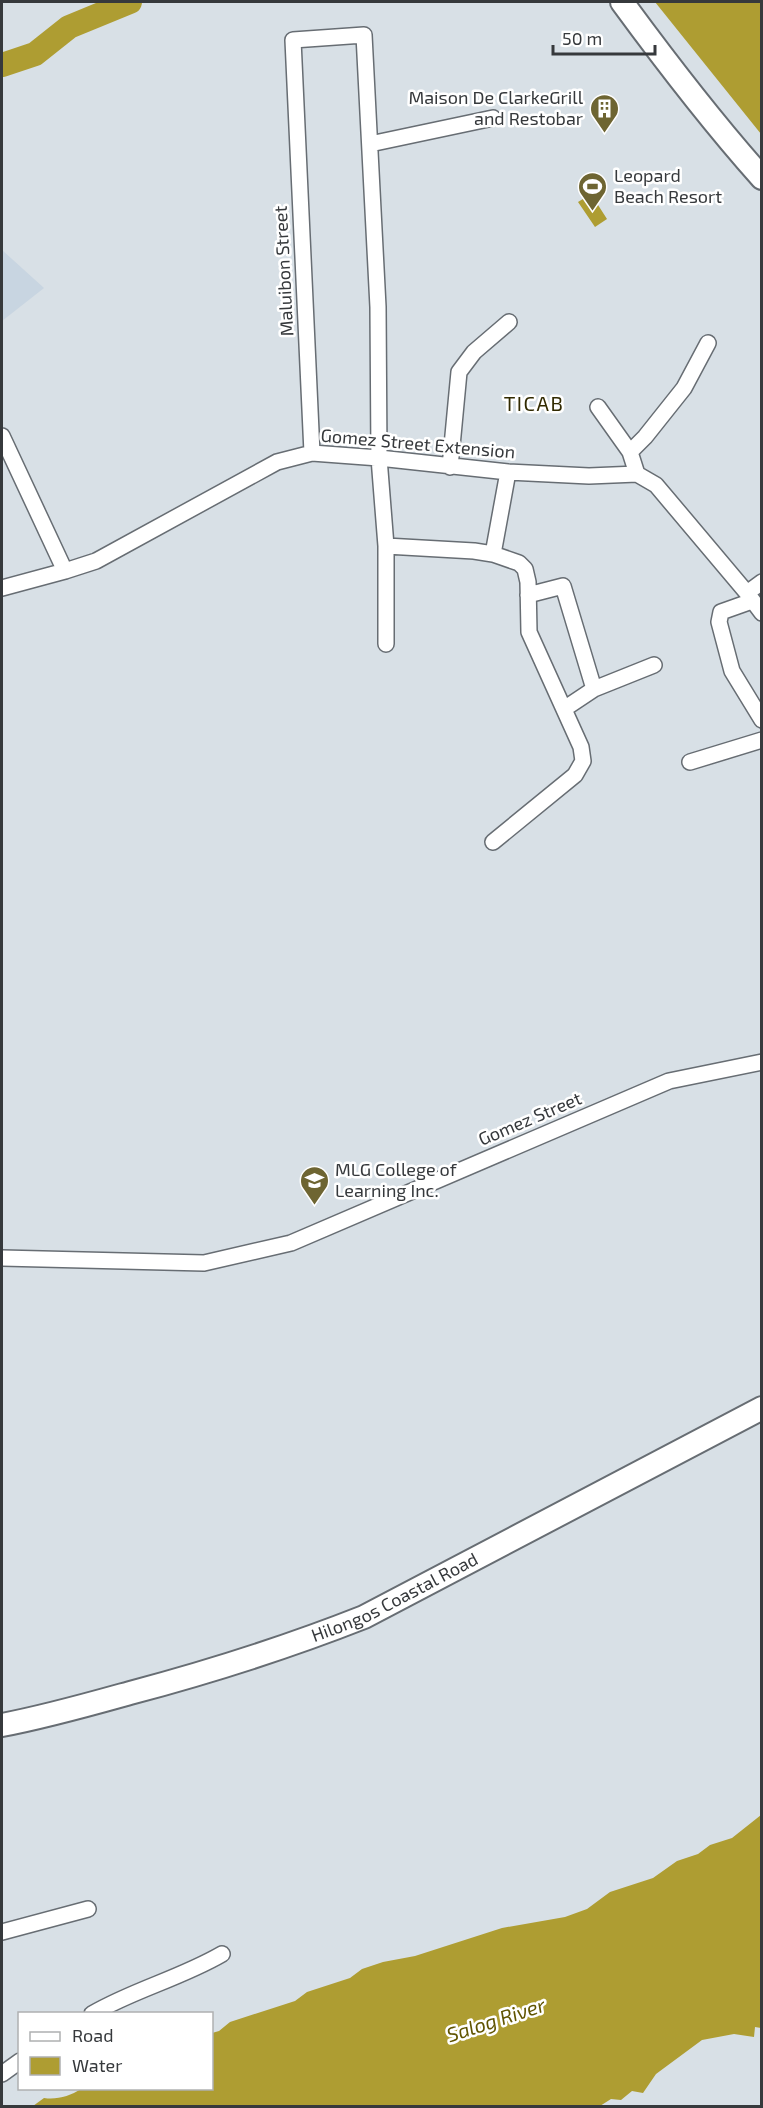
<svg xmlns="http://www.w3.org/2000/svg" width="763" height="2108" viewBox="0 0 763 2108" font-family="'Exo 2',sans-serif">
<rect width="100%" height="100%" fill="#d8e0e6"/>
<!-- built -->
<path fill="#c8d5e1" d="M 2,250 L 44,288 L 2,321 Z"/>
<!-- water -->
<path fill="#ae9d32" d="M 655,2 L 761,2 L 761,134 Z
M 591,194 L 607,219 L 595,227 L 578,202 Z
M 761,1815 L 761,2028 L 755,2027 L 754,2037 L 734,2034 L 702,2040 L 656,2074 L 643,2093 L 632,2091 L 621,2100 L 611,2099 L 600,2106 L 33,2106 L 44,2098 C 57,2100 70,2096 81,2089 L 212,2088 L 212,2033 L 219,2031 L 230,2022 L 295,2001 L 307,1992 L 350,1978 L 362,1969 L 383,1962 L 415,1956 L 502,1928 L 565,1917 L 587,1909 L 610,1892 L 653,1878 L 677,1861 L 698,1854 L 710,1845 L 732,1838 Z"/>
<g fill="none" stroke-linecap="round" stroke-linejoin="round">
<!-- river -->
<path stroke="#ae9d32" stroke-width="24" d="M 2,65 L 35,54 L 69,27 L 130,2"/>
<defs>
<path id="street" d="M 370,144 L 493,118
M 598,407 L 630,452
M 2,436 L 65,571
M 312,453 L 293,40 L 364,35 L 378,307 L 379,458 L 386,546 L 386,644
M 450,467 L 459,372 L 474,352 L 509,322
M 637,474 L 630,452 L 645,437 L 684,388 L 708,343
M 386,546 L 474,551 L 493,554 L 519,563 L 525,569 L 528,582 L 529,632 L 581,747 L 583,761 L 575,775 L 493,842
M 493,554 L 508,472
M 2,588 L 65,571 L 96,561 L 277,462 L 312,453 L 379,458 L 508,472 L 589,476 L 637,474 L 656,485 L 747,593 L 762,613
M 747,593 L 762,582
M 528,595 L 563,586 L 594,689 L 564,709
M 752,601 L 721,612 L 719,622 L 732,671 L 762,720
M 594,689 L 654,665
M 690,762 L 762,740
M 2,1258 L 204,1263 L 291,1243 L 669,1081 L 762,1062
M 2,1932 L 88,1909
M 92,2014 C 133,1990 181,1978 222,1954
M 2,2074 L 20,2061"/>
<g id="secondary">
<path d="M 622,2 C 666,62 712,122 762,178"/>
<path id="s1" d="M 2,1725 C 45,1717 87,1705 130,1693 C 209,1672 288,1647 364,1617 L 762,1408"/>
</g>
</defs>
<!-- street casing -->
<use href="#street" stroke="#676d73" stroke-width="18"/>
<!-- secondary casing -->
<use href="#secondary" stroke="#676d73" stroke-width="26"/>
<!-- street -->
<use href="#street" stroke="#fff" stroke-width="15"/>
<!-- secondary -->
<use href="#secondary" stroke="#fff" stroke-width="22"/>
</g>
<!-- icons -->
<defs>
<symbol id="building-pin" viewBox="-11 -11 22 30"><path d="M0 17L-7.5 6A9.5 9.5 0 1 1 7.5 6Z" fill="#6e6532" stroke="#fff"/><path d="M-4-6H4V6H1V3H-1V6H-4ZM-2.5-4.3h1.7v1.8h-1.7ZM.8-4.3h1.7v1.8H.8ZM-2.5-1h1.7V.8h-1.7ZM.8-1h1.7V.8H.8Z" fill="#fff"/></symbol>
<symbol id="stadium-pin" viewBox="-11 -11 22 30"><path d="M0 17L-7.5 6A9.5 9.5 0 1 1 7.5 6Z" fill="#6e6532" stroke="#fff"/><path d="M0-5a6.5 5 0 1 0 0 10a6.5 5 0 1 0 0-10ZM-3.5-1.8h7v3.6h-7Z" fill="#fff"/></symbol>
<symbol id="university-pin" viewBox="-11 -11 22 30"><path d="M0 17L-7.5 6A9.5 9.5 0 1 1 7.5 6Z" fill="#6e6532" stroke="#fff"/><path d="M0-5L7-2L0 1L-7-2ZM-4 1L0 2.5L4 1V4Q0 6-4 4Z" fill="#fff"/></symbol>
</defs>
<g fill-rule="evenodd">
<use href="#building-pin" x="588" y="92" width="33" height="45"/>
<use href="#stadium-pin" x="576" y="170" width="33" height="45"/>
<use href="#university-pin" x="298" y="1164" width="33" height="45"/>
</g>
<g text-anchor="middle" stroke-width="5" stroke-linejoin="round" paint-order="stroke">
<!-- poi labels -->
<g font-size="18" fill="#36393c" stroke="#fff" text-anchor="start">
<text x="583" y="104" text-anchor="end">Maison De ClarkeGrill<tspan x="583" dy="21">and Restobar</tspan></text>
<text x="614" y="182">Leopard<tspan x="614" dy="21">Beach Resort</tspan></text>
<text x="335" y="1176">MLG College of<tspan x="335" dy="21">Learning Inc.</tspan></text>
</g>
<!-- street labels -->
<g font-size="18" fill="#36393c" stroke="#fff">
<text transform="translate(284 271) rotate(-93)" y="6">Maluibon Street</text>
<text transform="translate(418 444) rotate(5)" y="6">Gomez Street Extension</text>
<text transform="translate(530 1119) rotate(-23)" y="6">Gomez Street</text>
<text dy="6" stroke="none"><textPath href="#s1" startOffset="414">Hilongos Coastal Road</textPath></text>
</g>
<!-- neighbourhood labels -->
<g font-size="20" letter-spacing="1.5" fill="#312a00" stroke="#fff">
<text x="534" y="411">TICAB</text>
</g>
<!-- water labels -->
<g font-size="20" font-style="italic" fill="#605400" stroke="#fff">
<text transform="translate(496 2020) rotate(-18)" y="7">Salog River</text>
</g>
</g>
<!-- border -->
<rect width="763" height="2108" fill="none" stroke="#36393c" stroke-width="6"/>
<!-- legend -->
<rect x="18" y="2012" width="195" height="78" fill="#ffffff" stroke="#afb0b1" stroke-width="1.5"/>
<rect x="30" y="2032" width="30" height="9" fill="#ffffff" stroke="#afb0b1" stroke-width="1.5"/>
<text x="72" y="2042" font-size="18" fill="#36393c">Road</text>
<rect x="30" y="2057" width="30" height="18" fill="#ae9d32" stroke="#afb0b1" stroke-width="1.5"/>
<text x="72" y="2072" font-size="18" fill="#36393c">Water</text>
<!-- scale -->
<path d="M553 45v9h102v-9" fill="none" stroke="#36393c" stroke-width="3"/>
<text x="562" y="45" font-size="18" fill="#36393c" stroke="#ffffff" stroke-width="4.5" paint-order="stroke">50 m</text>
</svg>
